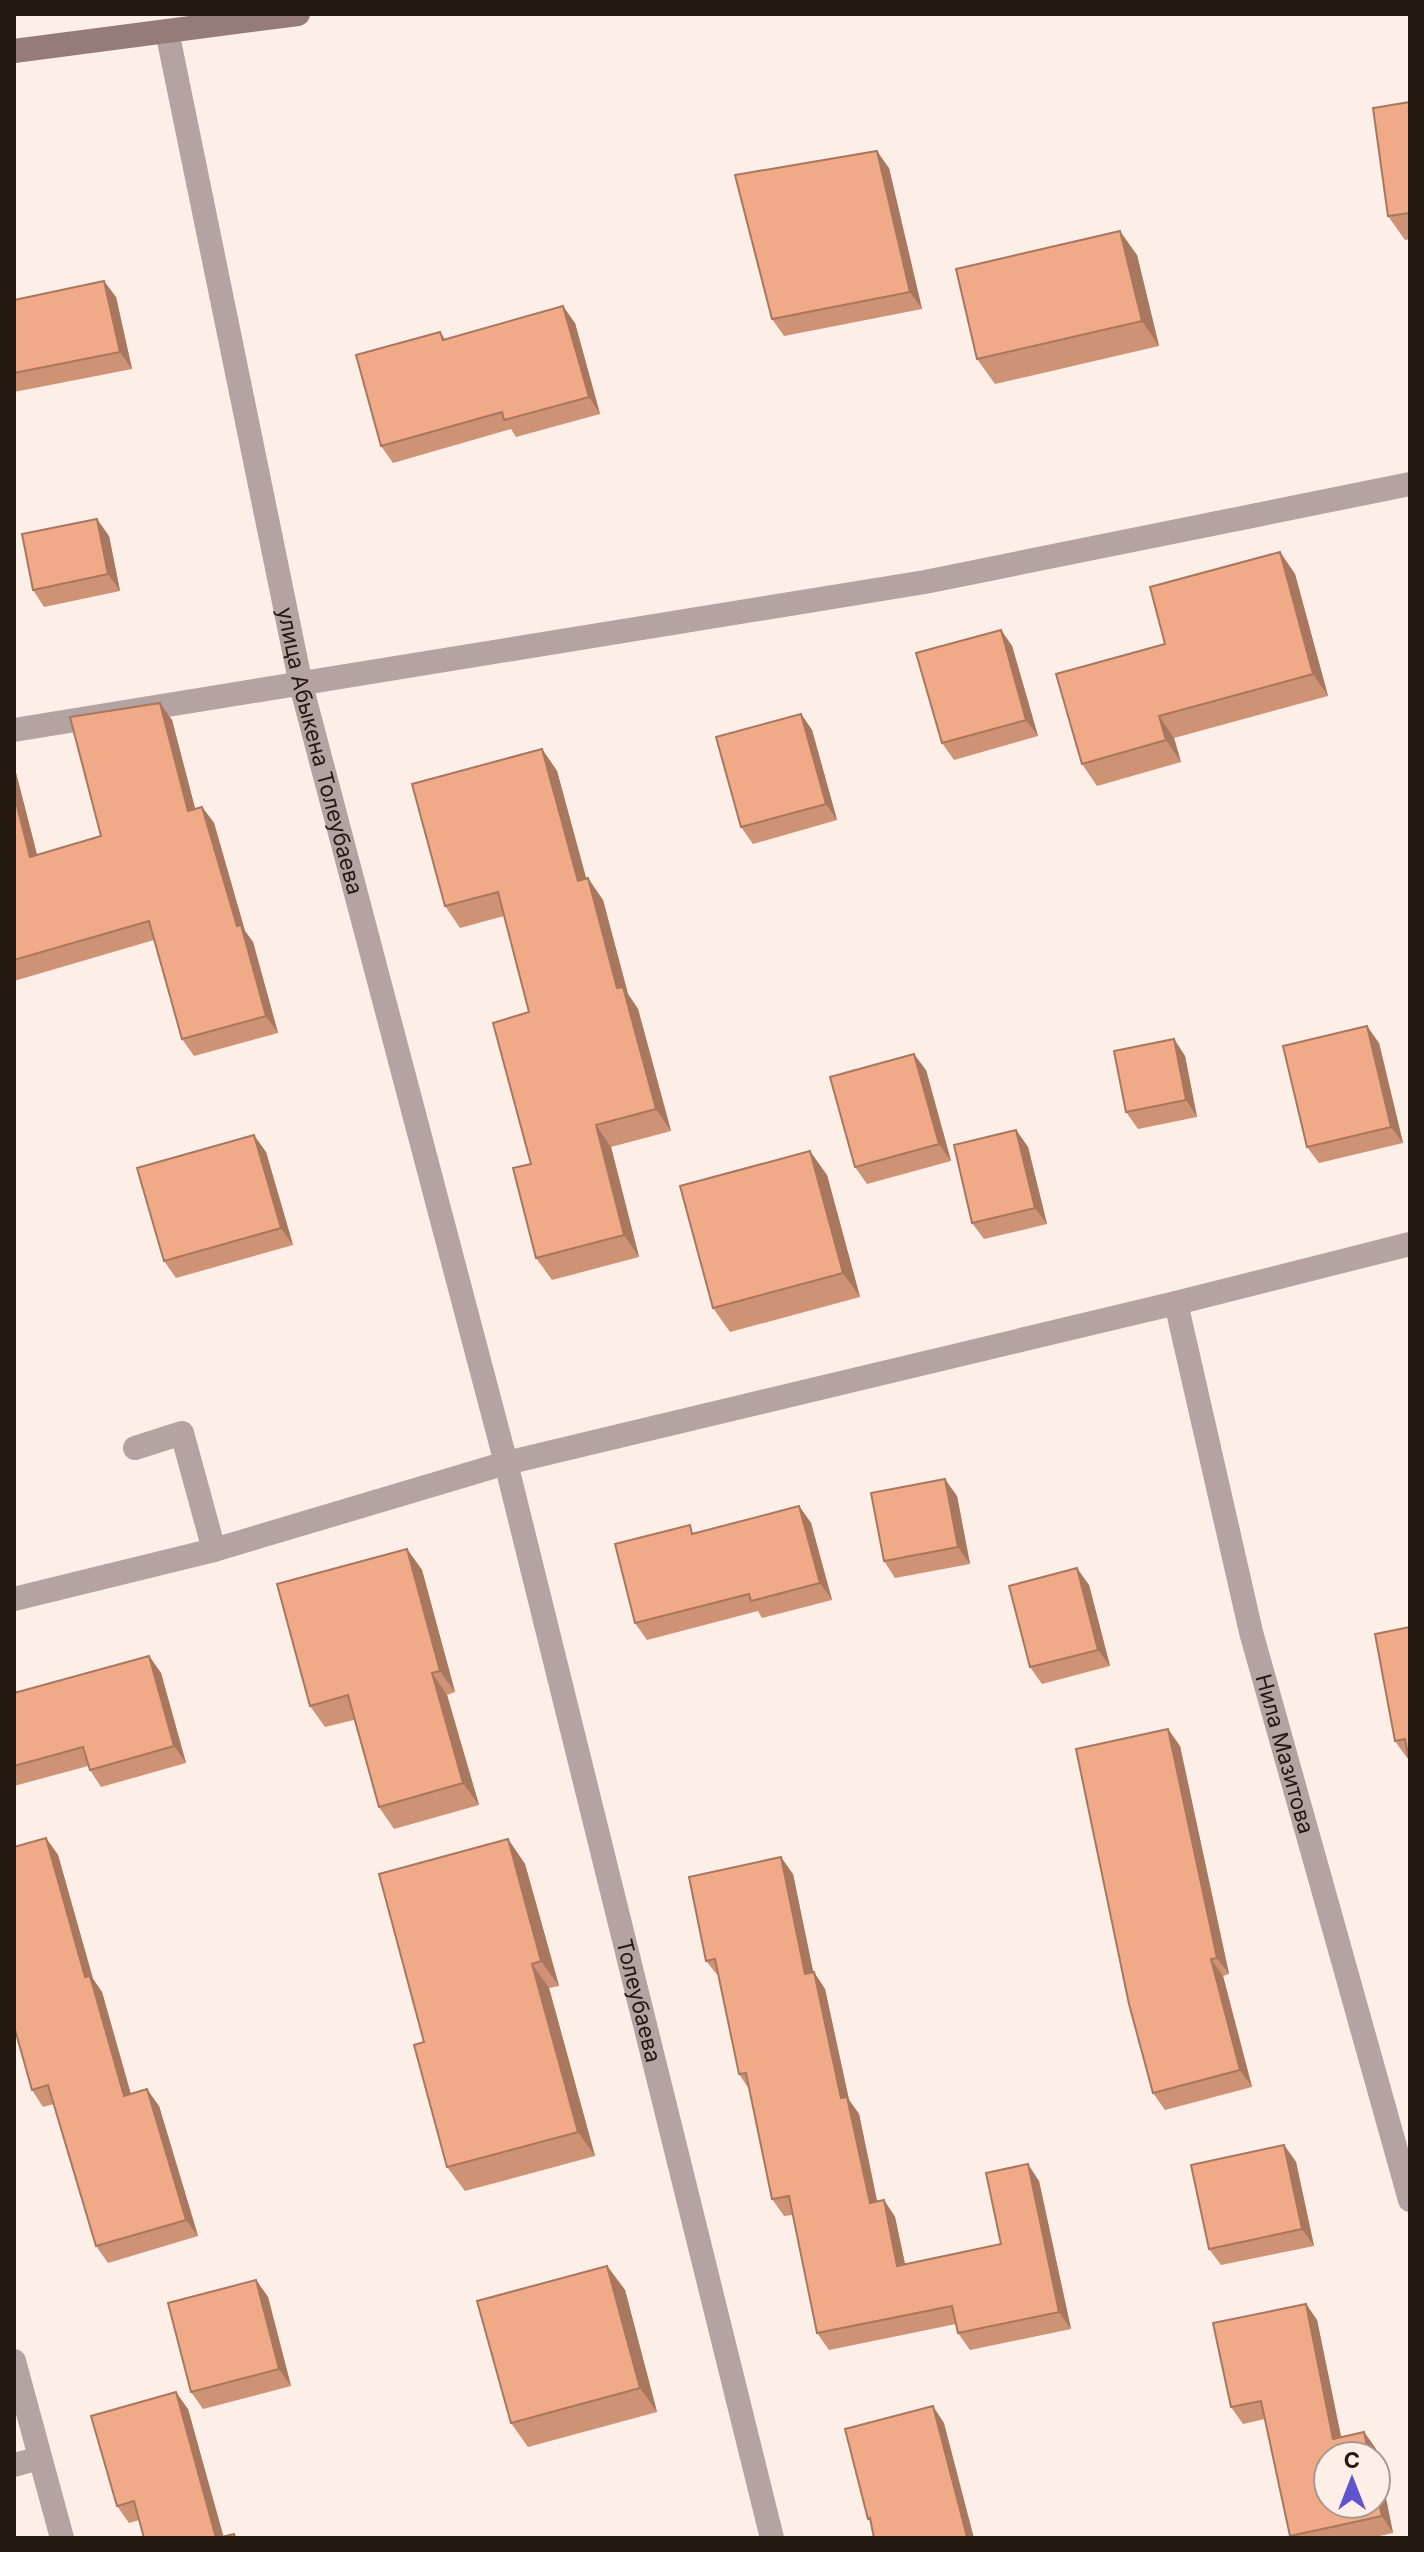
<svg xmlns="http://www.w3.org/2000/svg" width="1424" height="2552" viewBox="0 0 1424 2552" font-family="Inter,sans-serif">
<rect width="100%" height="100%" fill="#fdefe8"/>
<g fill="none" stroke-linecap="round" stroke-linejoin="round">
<!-- service -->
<path stroke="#b4a3a2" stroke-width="24" d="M 135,1448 L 182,1433 L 214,1550"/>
<!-- minor -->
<g stroke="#b4a3a2" stroke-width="24">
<path id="s1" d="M 167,31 L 301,685 L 506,1463 L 772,2538"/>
<path d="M 14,730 L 925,582 L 1410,484"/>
<path id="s2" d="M 1176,1303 L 1251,1632 L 1410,2200"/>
<path d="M 14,1599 L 214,1550 L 506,1463 L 1176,1303 L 1410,1244"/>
<path d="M 14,2361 L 62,2538"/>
<path d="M 14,2465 L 40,2458"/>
</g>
<!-- secondary -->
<path stroke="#957c7b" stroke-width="24" d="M 14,51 L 298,14"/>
</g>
<!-- wall -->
<path fill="#ce9274" d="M 1410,102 L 1410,239 L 1405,240 L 1388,216 Z
M 889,168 L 922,309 L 784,336 L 772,319 Z
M 1137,255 L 1159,346 L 995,384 L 977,359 Z
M 116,297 L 132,369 L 14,392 L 14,300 Z
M 575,323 L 600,414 L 516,437 L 511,429 L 393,463 L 381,446 L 440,332 L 445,339 Z
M 109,536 L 120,591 L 44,607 L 33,590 Z
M 1280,552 L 1295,574 L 1328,696 L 1174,738 L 1181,762 L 1097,786 L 1082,764 L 1165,644 Z
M 1001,630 L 1012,646 L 1038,736 L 954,760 L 942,743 Z
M 160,703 L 172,720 L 195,809 L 202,807 L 214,823 L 245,931 L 253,942 L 278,1033 L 194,1056 L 182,1039 L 154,940 L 14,981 L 14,765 L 37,855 L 101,836 Z
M 801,714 L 812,730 L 837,820 L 753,844 L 741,827 Z
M 542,749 L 557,771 L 586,879 L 603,900 L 628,994 L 638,1009 L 671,1131 L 611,1147 L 639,1257 L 552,1280 L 536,1258 L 531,1164 L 529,1012 L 504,916 L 460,928 L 445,906 Z
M 1174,1039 L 1185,1056 L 1197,1117 L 1138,1129 L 1126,1112 Z
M 1379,1043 L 1403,1143 L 1319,1163 L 1307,1147 Z
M 926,1070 L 951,1161 L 867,1184 L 855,1167 Z
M 1016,1130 L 1028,1147 L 1047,1224 L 984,1239 L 972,1223 Z
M 266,1152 L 293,1245 L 176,1278 L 164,1261 Z
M 827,1175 L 860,1297 L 730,1332 L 713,1308 Z
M 957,1496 L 970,1564 L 895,1578 L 884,1561 Z
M 799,1506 L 811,1523 L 832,1600 L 762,1618 L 758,1611 L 647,1640 L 635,1623 L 696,1533 Z
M 407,1549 L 422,1570 L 455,1692 L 447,1695 L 479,1805 L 394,1829 L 379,1807 L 354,1720 L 325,1727 L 310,1706 Z
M 1089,1585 L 1110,1666 L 1042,1684 L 1030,1667 Z
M 1410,1627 L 1409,1758 L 1407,1758 L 1395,1741 Z
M 149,1656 L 161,1673 L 186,1763 L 101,1787 L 90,1770 L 88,1766 L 14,1786 L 14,1686 L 17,1692 Z
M 1180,1746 L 1229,1974 L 1223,1976 L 1252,2087 L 1165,2110 L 1153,2093 Z
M 46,1838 L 58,1855 L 93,1979 L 102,1992 L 131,2094 L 159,2106 L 198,2236 L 108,2263 L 96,2246 L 54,2104 L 43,2107 L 32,2090 Z
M 508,1839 L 525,1864 L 559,1986 L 549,1988 L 595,2156 L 465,2191 L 447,2167 L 424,2042 Z
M 793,1874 L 813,1972 L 825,1989 L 849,2100 L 859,2114 L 877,2201 L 884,2200 L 895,2217 L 905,2264 L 1001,2244 L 1039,2181 L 1071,2329 L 970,2350 L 958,2333 L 956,2324 L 829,2350 L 817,2333 L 793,2215 L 784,2216 L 772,2199 L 749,2089 L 739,2074 L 719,1977 L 706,1961 Z
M 1284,2145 L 1296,2162 L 1314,2246 L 1221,2265 L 1209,2249 Z
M 607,2266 L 625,2290 L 657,2412 L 528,2447 L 511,2423 Z
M 256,2280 L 268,2297 L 291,2386 L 203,2409 L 191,2392 Z
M 1306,2304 L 1317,2320 L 1341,2437 L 1364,2432 L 1376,2449 L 1393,2533 L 1371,2538 L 1291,2538 L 1290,2536 L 1265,2419 L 1243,2424 L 1231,2407 Z
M 188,2409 L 223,2537 L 234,2534 L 237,2538 L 144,2538 L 139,2520 L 129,2523 L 117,2506 Z"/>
<!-- shaded-wall -->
<path fill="#a8775e" d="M 877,151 L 889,168 L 922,309 L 910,292 Z
M 1120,231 L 1137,255 L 1159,346 L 1142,321 Z
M 104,281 L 116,297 L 132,369 L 120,352 Z
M 563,306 L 575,323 L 600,414 L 589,397 Z
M 97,519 L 109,536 L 120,591 L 108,574 Z
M 1280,552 L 1295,574 L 1328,696 L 1313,674 Z
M 1001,630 L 1012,646 L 1038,736 L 1026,720 Z
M 160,703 L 172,720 L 200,827 L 188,811 Z
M 801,714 L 812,730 L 837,820 L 826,804 Z
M 1159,716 L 1174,738 L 1181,762 L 1166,740 Z
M 542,749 L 557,771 L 593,903 L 578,881 Z
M 14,765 L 42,874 L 30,857 L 14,794 Z
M 202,807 L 214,823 L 245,931 L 253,942 L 278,1033 L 266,1016 L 237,926 Z
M 588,878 L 603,900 L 628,994 L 638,1009 L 671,1131 L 656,1109 L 617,988 Z
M 1367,1026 L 1379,1043 L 1403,1143 L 1391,1127 Z
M 1174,1039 L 1185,1056 L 1197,1117 L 1186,1100 Z
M 914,1054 L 926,1070 L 951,1161 L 939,1144 Z
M 596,1125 L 611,1147 L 639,1257 L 624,1235 Z
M 1016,1130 L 1028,1147 L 1047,1224 L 1035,1208 Z
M 254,1135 L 266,1152 L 293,1245 L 281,1228 Z
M 810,1151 L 827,1175 L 860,1297 L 843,1273 Z
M 945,1479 L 957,1496 L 970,1564 L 958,1547 Z
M 799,1506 L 811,1523 L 832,1600 L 820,1583 Z
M 407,1549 L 422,1570 L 455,1692 L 440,1671 Z
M 1077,1568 L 1089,1585 L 1110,1666 L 1098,1650 Z
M 149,1656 L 161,1673 L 186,1763 L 174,1746 Z
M 432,1673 L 447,1695 L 479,1805 L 463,1783 Z
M 1168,1729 L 1180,1746 L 1229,1974 L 1217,1958 Z
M 46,1838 L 58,1855 L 93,1979 L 102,1992 L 136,2113 L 124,2096 L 85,1977 Z
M 508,1839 L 525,1864 L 559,1986 L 541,1961 Z
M 781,1857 L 793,1874 L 817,1990 L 805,1974 Z
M 1211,1959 L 1223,1976 L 1252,2087 L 1240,2070 Z
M 532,1964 L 549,1988 L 595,2156 L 578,2132 Z
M 814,1972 L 825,1989 L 849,2100 L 859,2114 L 881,2220 L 870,2203 L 841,2098 Z
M 147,2089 L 159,2106 L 198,2236 L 186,2220 Z
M 1284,2145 L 1296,2162 L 1314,2246 L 1302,2229 Z
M 1028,2164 L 1039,2181 L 1071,2329 L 1059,2312 Z
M 884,2200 L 895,2217 L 909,2283 L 897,2266 Z
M 607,2266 L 625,2290 L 657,2412 L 640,2388 Z
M 256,2280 L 268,2297 L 291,2386 L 279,2369 Z
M 1306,2304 L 1317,2320 L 1345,2456 L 1333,2439 Z
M 176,2392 L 188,2409 L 224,2538 L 216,2538 Z
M 933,2406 L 944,2423 L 974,2538 L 967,2538 Z
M 1364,2432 L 1376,2449 L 1393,2533 L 1382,2516 L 1376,2489 L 1376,2456 L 1369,2456 Z"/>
<!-- building -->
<path fill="#f0aa87" stroke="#a8775e" stroke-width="2" d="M 1410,102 L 1410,213 L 1388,216 L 1373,108 Z
M 877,151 L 910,292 L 772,319 L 735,175 Z
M 1120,231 L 1142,321 L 977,359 L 956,269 Z
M 104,281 L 120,352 L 14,373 L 14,300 Z
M 563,306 L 589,397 L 504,420 L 502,412 L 381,446 L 356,355 L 440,332 L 443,340 Z
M 97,519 L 108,574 L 33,590 L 22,534 Z
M 1280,552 L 1313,674 L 1159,716 L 1166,740 L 1082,764 L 1056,674 L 1165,644 L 1150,587 Z
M 1001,630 L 1026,720 L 942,743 L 916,653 Z
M 160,703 L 188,811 L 202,807 L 237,926 L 241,925 L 266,1016 L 182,1039 L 149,921 L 14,960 L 14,794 L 30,857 L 101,836 L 70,717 Z
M 801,714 L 826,804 L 741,827 L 716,737 Z
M 542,749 L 578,881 L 588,878 L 617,988 L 623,987 L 656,1109 L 596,1125 L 624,1235 L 536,1258 L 513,1168 L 531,1164 L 493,1023 L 529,1012 L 498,892 L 445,906 L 412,784 Z
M 1367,1026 L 1391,1127 L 1307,1147 L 1283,1046 Z
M 1174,1039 L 1186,1100 L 1126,1112 L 1114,1051 Z
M 914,1054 L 939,1144 L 855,1167 L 830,1077 Z
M 1016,1130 L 1035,1208 L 972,1223 L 954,1145 Z
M 254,1135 L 281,1228 L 164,1261 L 137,1168 Z
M 810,1151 L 843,1273 L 713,1308 L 680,1186 Z
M 945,1479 L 958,1547 L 884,1561 L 871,1493 Z
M 799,1506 L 820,1583 L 751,1601 L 749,1594 L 635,1623 L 615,1544 L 690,1525 L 692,1534 Z
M 407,1549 L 440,1671 L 432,1673 L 463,1783 L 379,1807 L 348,1695 L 310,1706 L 277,1584 Z
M 1077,1568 L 1098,1650 L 1030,1667 L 1009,1586 Z
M 1410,1627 L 1410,1764 L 1405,1739 L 1395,1741 L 1375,1634 Z
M 149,1656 L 174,1746 L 90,1770 L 83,1747 L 14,1766 L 14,1693 Z
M 1168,1729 L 1217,1958 L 1211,1959 L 1240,2070 L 1153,2093 L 1129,2004 L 1076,1749 Z
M 46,1838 L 85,1977 L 90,1976 L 124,2096 L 147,2089 L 186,2220 L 96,2246 L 48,2085 L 32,2090 L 14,2026 L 14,1847 Z
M 508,1839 L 541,1961 L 532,1964 L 578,2132 L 447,2167 L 414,2045 L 424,2042 L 379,1874 Z
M 781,1857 L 805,1974 L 814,1972 L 841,2098 L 847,2097 L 870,2203 L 884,2200 L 897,2266 L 1001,2244 L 986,2173 L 1028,2164 L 1059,2312 L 958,2333 L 952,2306 L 817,2333 L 789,2196 L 772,2199 L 746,2073 L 739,2074 L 715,1959 L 706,1961 L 689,1877 Z
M 1284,2145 L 1302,2229 L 1209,2249 L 1191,2165 Z
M 607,2266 L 640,2388 L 511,2423 L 477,2301 Z
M 256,2280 L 279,2369 L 191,2392 L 168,2303 Z
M 1306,2304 L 1333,2439 L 1364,2432 L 1369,2456 L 1328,2456 L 1328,2504 L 1376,2504 L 1376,2489 L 1382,2516 L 1290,2536 L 1261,2401 L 1231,2407 L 1213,2323 Z
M 176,2392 L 216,2538 L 144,2538 L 134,2501 L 117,2506 L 91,2416 Z
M 933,2406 L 967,2537 L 970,2536 L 971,2538 L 874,2538 L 870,2518 L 868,2519 L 845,2429 Z
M 234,2534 L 235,2538 L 218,2538 Z"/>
<g text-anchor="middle" stroke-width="6" stroke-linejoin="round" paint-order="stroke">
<!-- street labels -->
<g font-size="22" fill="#241812" stroke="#fdefe8">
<text dy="8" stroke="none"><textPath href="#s1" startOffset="736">улица Абыкена Толеубаева</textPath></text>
<text dy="8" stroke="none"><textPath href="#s2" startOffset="464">Нила Мазитова</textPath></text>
<text dy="8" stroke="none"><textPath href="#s1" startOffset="2026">Толеубаева</textPath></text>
</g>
</g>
<!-- border -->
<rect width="1424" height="2552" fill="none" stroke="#241812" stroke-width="32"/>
<!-- north arrow -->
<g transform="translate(1352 2480)"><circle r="38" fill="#fdefe8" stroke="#a69992" stroke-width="2"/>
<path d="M0-6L14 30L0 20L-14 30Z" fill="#5e54cc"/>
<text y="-12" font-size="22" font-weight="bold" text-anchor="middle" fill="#241812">С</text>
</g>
</svg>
